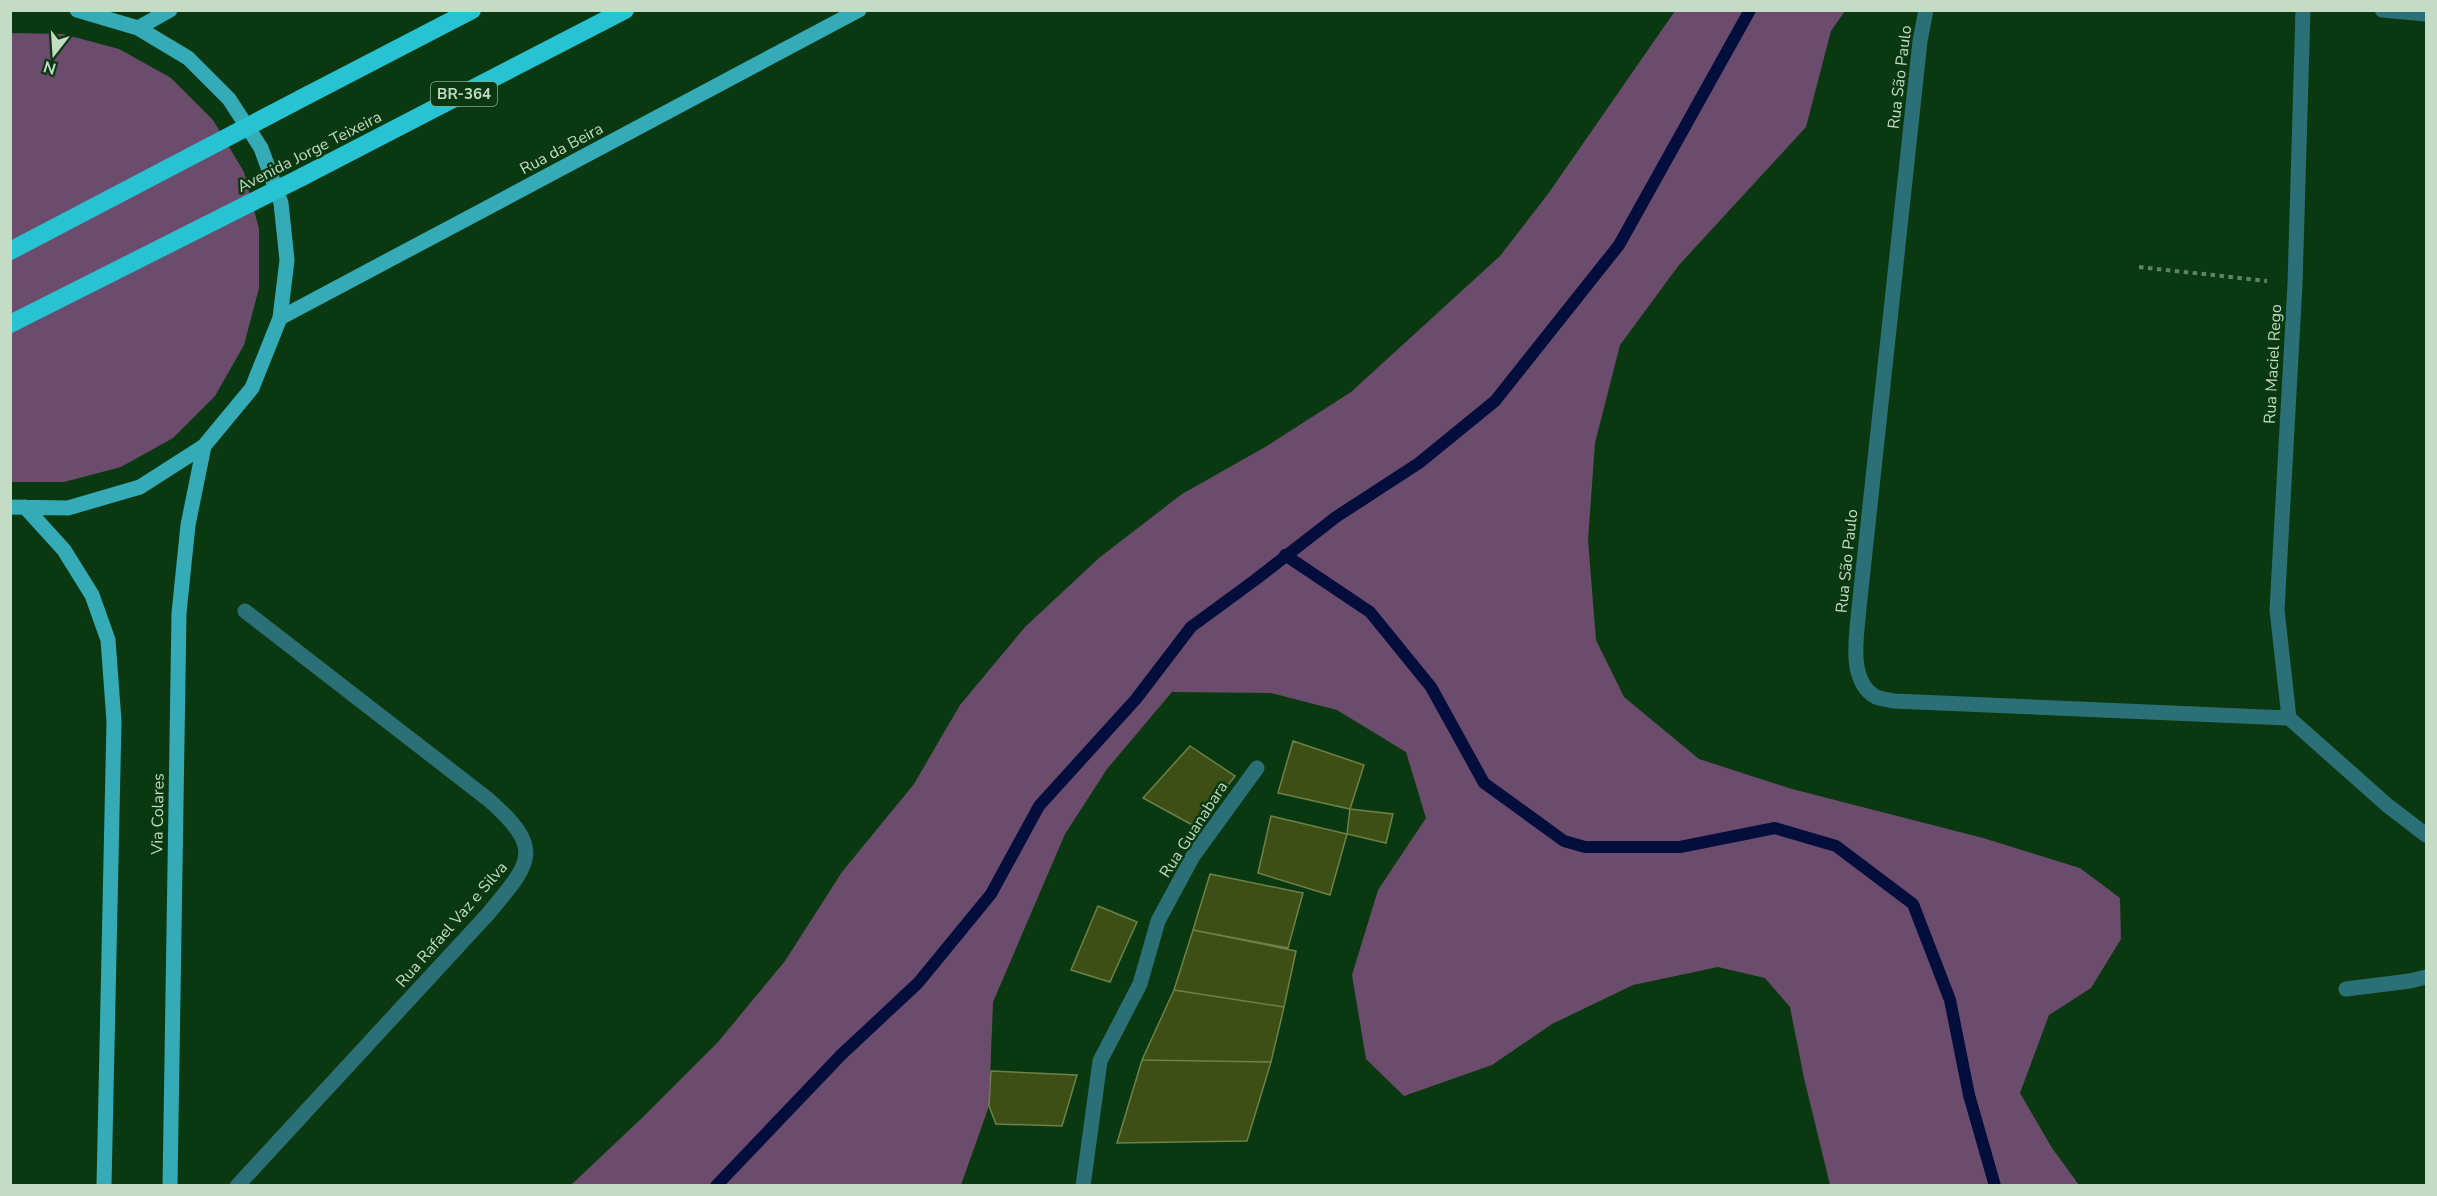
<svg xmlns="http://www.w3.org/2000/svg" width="2437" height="1196" viewBox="0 0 2437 1196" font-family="'Nunito Sans',sans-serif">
<rect width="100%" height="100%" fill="#0a3911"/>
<!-- green -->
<path fill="#6c4c6d" d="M 1675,11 L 1845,11 L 1831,31 L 1806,127 L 1679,265 L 1620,345 L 1595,443 L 1588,540 L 1596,640 L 1624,697 L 1699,759 L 1792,789 L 1983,838 L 2080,868 L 2120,898 L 2121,939 L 2091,988 L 2049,1015 L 2020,1093 L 2052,1148 L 2079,1185 L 1830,1185 L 1804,1078 L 1790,1007 L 1765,978 L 1718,967 L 1633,985 L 1552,1024 L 1492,1065 L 1404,1096 L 1366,1059 L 1352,975 L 1378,890 L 1426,818 L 1406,752 L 1337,710 L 1271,693 L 1172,692 L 1107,769 L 1065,834 L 993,1002 L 989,1106 L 961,1185 L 571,1185 L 643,1117 L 718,1042 L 785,961 L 842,872 L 914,784 L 960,705 L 1025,627 L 1099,558 L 1182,494 L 1267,446 L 1351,392 L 1500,256 L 1548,194 Z
M 11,33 L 63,34 L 119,49 L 171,78 L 213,120 L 244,172 L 259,229 L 259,288 L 244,345 L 215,396 L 173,438 L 121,467 L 64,482 L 11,482 Z"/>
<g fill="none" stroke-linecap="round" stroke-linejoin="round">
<!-- stream -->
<path stroke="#030e3d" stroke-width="12" d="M 1285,555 L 1370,612 L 1431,687 L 1484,783 L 1564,841 L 1585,847 L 1680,847 L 1775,828 L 1836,846 L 1913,904 L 1950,1000 L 1969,1095 L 1995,1186
M 716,1186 L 841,1055 L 918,983 L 991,894 L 1039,806 L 1136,699 L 1191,627 L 1255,580 L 1336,517 L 1419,463 L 1495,401 L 1619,245 L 1750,10"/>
</g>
<!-- building -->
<path fill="#3d4f15" stroke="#6d8249" stroke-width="1.5" d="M 1293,741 L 1364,765 L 1350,809 L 1278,793 Z
M 1190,746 L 1235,776 L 1196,827 L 1143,798 Z
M 1350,809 L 1393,814 L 1386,843 L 1347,834 Z
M 1271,816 L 1347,834 L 1330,895 L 1258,873 Z
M 1210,874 L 1303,893 L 1288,948 L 1193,930 Z
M 1098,906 L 1137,922 L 1110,982 L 1071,970 Z
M 1193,930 L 1296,951 L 1284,1007 L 1174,990 Z
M 1174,990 L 1284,1007 L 1271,1062 L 1142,1060 Z
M 1142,1060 L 1271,1062 L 1247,1141 L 1117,1143 Z
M 991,1071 L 1077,1075 L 1062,1126 L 996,1124 L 989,1106 Z"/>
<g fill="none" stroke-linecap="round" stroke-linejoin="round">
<!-- path -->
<path stroke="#5f8463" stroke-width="4" stroke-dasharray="4.5 4.5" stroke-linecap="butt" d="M 2139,267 L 2267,281"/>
<!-- minor -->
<path stroke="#2c7077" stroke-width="15" d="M 1926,10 L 1920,41 L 1859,608 C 1857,634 1847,681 1876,697 C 1881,699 1888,700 1894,701 L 2289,718
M 2382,10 L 2426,14
M 2289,718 L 2277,610 L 2295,284 L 2303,10
M 2289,718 L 2387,805 L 2426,835
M 2346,989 L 2410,981 L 2426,977
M 237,1186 L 488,914 C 531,862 545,850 489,800 L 245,611
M 1083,1186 L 1100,1061 L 1140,984 L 1158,921 L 1193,856 L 1257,768"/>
<!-- major -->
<path stroke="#35abb7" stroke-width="15" d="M 138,28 L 170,10
M 280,318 L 859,10
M 10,507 L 68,508 L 140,487 L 204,446 L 252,388 L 280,318 L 287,260 L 281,203 L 261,148 L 229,99 L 188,58 L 138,28 L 77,10
M 25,507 L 64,550 L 92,595 L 108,640 L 114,721 L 104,1186
M 170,1186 L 179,613 L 188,525 L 204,446"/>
<!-- highway -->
<path stroke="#28c3d2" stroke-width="18" d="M 308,95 L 472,10
M 302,177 L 625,10"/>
<!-- highway-bridge -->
<path stroke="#28c3d2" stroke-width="18" d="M 10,251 L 308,95
M 10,324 L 302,177"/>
</g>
<g text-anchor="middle" stroke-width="5" stroke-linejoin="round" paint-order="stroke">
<!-- shield labels -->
<rect fill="#0a3911" stroke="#8cab8e" stroke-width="1.5" x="431" y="82" width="66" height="24" rx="4.5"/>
<g font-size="15" font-weight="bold" fill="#c4dcc4">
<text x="464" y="99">BR-364</text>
</g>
<!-- street labels -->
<g font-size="16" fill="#c4dcc4" stroke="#0a3911">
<text transform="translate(1899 77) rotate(-83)" y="6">Rua São Paulo</text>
<text transform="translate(561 148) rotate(-28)" y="6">Rua da Beira</text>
<text transform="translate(309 151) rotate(-27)" y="6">Avenida Jorge Teixeira</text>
<text transform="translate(2272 364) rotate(-87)" y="6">Rua Maciel Rego</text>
<text transform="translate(1846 561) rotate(-84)" y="6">Rua São Paulo</text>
<text transform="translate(157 814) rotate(-89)" y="6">Via Colares</text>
<text transform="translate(1193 829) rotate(-57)" y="6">Rua Guanabara</text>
<text transform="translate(451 924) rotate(-49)" y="6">Rua Rafael Vaz e Silva</text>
</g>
</g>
<!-- border -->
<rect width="2437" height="1196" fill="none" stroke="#c4dcc4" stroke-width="24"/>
<!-- north arrow -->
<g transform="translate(54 54) rotate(197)" stroke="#0a3911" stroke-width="4.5" paint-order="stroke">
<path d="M0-4.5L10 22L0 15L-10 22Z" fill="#c4dcc4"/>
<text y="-9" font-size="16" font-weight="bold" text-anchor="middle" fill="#c4dcc4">N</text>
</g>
</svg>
